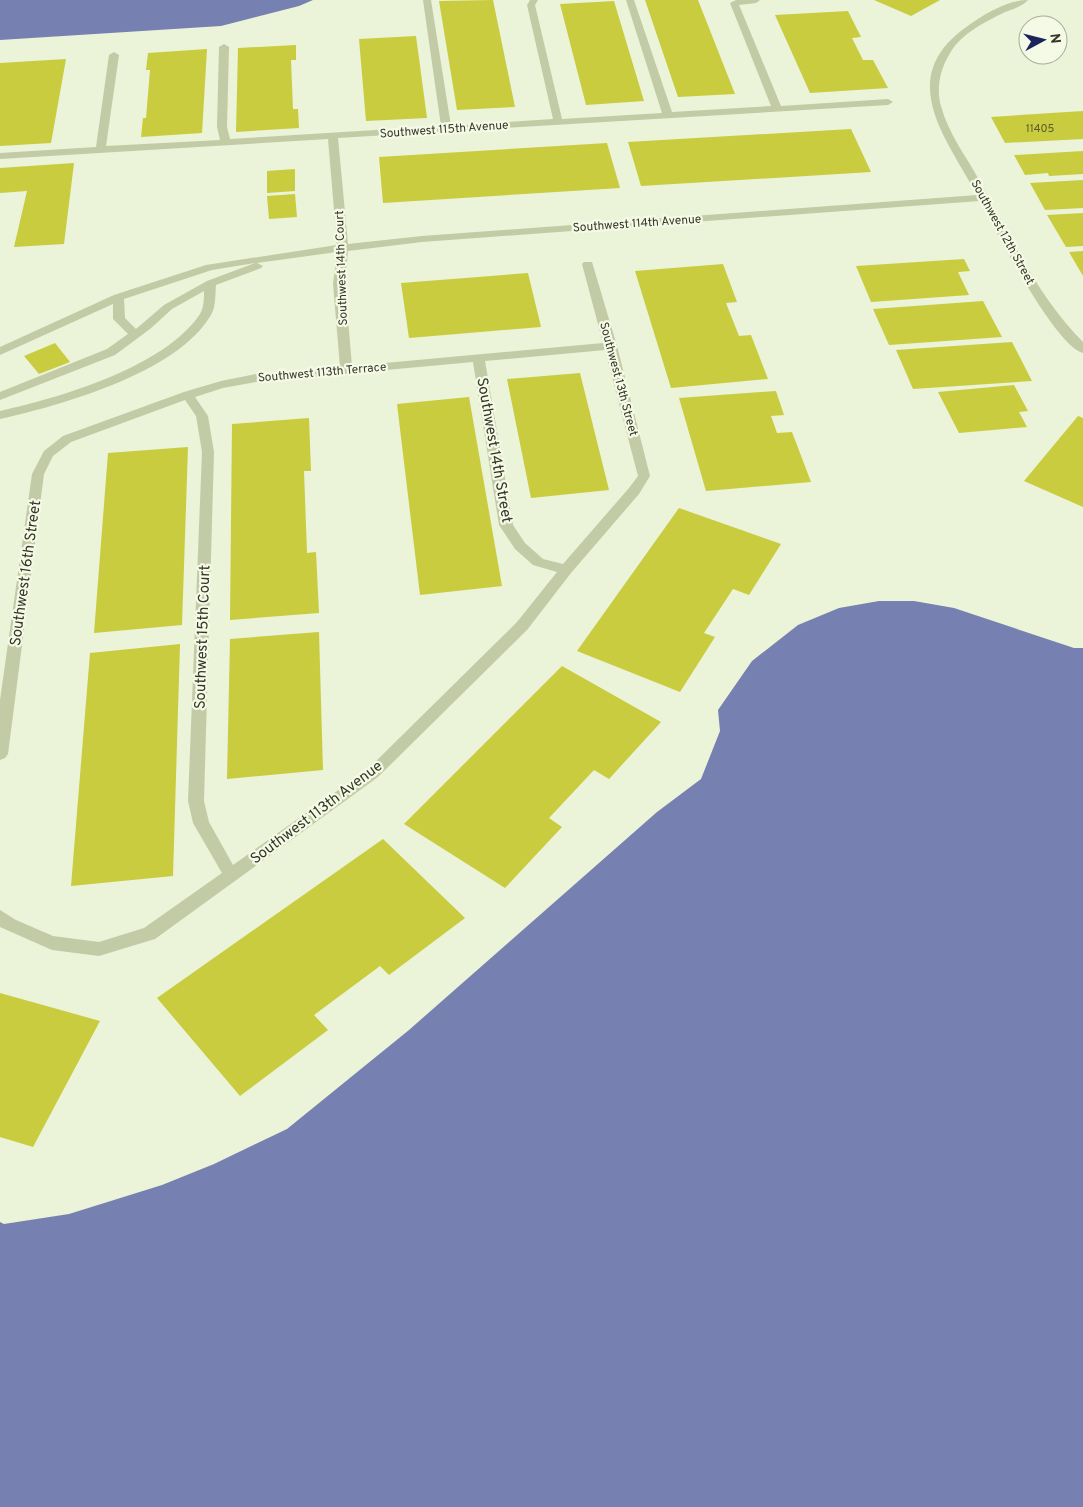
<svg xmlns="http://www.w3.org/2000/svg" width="1083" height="1507" viewBox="0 0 1083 1507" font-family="Overpass,sans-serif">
<rect width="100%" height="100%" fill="#ebf3d9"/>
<!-- water -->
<path fill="#7781b1" d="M 0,0 L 313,0 L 299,6 L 221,26 L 0,40 Z
M 879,601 L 914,601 L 954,608 L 1074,648 L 1083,648 L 1083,1507 L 0,1507 L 0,1222 L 4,1224 L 69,1214 L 162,1185 L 214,1164 L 287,1129 L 409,1030 L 657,812 L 701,779 L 720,731 L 718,710 L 752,661 L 798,625 L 839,608 Z"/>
<!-- building -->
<path fill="#c8cc3e" d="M 493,0 L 515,107 L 457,110 L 439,1 Z
M 645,0 L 698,0 L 735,94 L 678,97 Z
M 874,0 L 940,0 L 911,16 Z
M 614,1 L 644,101 L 586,105 L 560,4 Z
M 848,11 L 861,37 L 852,38 L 863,60 L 873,60 L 888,88 L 810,93 L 775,15 Z
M 416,36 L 427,118 L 366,121 L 359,39 Z
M 296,45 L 296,60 L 291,60 L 293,109 L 298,109 L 299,128 L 236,132 L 238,48 Z
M 207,49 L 202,133 L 141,137 L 143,118 L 146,118 L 150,70 L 146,70 L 148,53 Z
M 66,59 L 51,143 L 0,146 L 0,63 Z
M 1083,111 L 1083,139 L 1005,143 L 991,117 Z
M 851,129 L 871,172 L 641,186 L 628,142 Z
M 607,143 L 620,188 L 383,203 L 379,157 Z
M 1083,151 L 1083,174 L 1049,176 L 1048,173 L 1025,175 L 1014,155 Z
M 74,163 L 64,244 L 14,247 L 27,191 L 0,193 L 0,168 Z
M 295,169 L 295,191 L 267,193 L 267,171 Z
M 1083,180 L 1083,208 L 1045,210 L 1030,183 Z
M 295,194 L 297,217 L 269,219 L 267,196 Z
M 1083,213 L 1083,246 L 1066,247 L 1047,215 Z
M 1083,251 L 1083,276 L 1069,252 Z
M 964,259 L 970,271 L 958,272 L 969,295 L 871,302 L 856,266 Z
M 723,264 L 737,302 L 726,303 L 739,336 L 751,335 L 768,379 L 671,388 L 635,271 Z
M 528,273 L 541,327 L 409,338 L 401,283 Z
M 983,301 L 1002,337 L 889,345 L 873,309 Z
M 1012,342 L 1032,381 L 913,389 L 896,350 Z
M 55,343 L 70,362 L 39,374 L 24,356 Z
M 580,373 L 609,490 L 531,498 L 507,379 Z
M 1014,385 L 1028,411 L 1019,412 L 1027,427 L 959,433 L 938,392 Z
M 776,391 L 784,415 L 771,416 L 777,433 L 792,432 L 811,482 L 706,491 L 679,398 Z
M 469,397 L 502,586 L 420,595 L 397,404 Z
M 1078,416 L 1083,418 L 1083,507 L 1024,481 Z
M 309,418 L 311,471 L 304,471 L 307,553 L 316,552 L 319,613 L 230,620 L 232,424 Z
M 188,447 L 182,625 L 94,633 L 108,453 Z
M 679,508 L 781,544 L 749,595 L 733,589 L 704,633 L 715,637 L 680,692 L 577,651 Z
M 319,632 L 323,770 L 227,779 L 230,639 Z
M 180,644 L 173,876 L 71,886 L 90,653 Z
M 562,666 L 661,722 L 609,779 L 594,770 L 549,818 L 562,827 L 505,888 L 404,824 Z
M 383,839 L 465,918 L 389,975 L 380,966 L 314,1015 L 328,1030 L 240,1096 L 157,998 Z
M 0,993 L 100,1021 L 33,1147 L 0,1137 Z"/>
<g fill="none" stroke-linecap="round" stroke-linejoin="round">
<!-- minor -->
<path fill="#c2cba5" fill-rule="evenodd" d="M 423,0 L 431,0 L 451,126 L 553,119 L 527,5 L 530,0 L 538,0 L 535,5 L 562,119 L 662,113 L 626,0 L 634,0 L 672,112 L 771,106 L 730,3 L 736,0 L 760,0 L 756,3 L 739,5 L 781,106 L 888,99 L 893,102 L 888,105 L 338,138 L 348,244 L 422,236 L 977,195 C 946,137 893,77 969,25 C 986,13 1008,0 1028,0 C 1023,6 1013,9 1005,12 C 985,22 960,34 949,55 C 940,70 936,89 941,106 C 948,133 966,156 979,180 C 1011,236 1037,296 1083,342 L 1083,353 C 1055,346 995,230 980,201 L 422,242 L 348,251 L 345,284 L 352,366 L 603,343 L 582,264 L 584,262 L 592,262 L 617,346 L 650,476 L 639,494 L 571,573 L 527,630 L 378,777 L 155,939 L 99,956 L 52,950 L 0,927 L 0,910 L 16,920 L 53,936 L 99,942 L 144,928 L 222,873 L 193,823 L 188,801 L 202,452 L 196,416 L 185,400 L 71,442 L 53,456 L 44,474 L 8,754 L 5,758 L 0,760 L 0,700 L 32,474 L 44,451 L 63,436 L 184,392 L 221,381 L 256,374 L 340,367 L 333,284 L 337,252 L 257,263 L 263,266 L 261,268 L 216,285 C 215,295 216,306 211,315 C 177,373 62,405 0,419 L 0,411 C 59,398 165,367 200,314 C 204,308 204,298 204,291 L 172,309 L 150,329 L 115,355 L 0,400 L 0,392 L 107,349 L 128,334 L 113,319 L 113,304 L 0,355 L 0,347 L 114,295 L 206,265 L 337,245 L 328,139 L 0,159 L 0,153 L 96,147 L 109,55 L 114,52 L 119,55 L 106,146 L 220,140 L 217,127 L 219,47 L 224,44 L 229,47 L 227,127 L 230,139 L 441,126 ZM 255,263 L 207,281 L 164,305 L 136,329 L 125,318 L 124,299 L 212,270 ZM 605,350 L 638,476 L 629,488 L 563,564 L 543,559 L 525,543 L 513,525 L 485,361 ZM 473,362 L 499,525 L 515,549 L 533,565 L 557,572 L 517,622 L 368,769 L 233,865 L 209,822 L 204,801 L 214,452 L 208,416 L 195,397 L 223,388 L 256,382 Z"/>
</g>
<g text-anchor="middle" stroke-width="4.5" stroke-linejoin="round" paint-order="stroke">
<!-- far-number labels -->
<g font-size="11" fill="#5a5c2d">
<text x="1040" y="132">11405</text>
</g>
<!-- far-street labels -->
<g font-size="12" fill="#353627" stroke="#f4fae6">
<text transform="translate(444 129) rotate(-4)" y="4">Southwest 115th Avenue</text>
<text transform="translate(637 223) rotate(-4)" y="4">Southwest 114th Avenue</text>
<text transform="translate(1003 232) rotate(61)" y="4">Southwest 12th Street</text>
<text transform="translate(341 268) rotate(-92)" y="4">Southwest 14th Court</text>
<text transform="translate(322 372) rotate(-5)" y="4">Southwest 113th Terrace</text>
<text transform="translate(619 379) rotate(75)" y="4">Southwest 13th Street</text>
</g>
<!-- street labels -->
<g font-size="15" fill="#353627" stroke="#f4fae6">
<text transform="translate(495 450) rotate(80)" y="5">Southwest 14th Street</text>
<text transform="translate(25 573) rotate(-82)" y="5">Southwest 16th Street</text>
<text transform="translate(202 637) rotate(-88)" y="5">Southwest 15th Court</text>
<text transform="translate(316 812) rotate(-37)" y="5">Southwest 113th Avenue</text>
</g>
</g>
<!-- north arrow -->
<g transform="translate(1043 40) rotate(83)"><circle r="24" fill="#f4fae6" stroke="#a8ac9a"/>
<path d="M0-4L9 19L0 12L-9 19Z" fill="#1a245a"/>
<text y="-8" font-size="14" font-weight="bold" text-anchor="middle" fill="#353627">N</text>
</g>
</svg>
